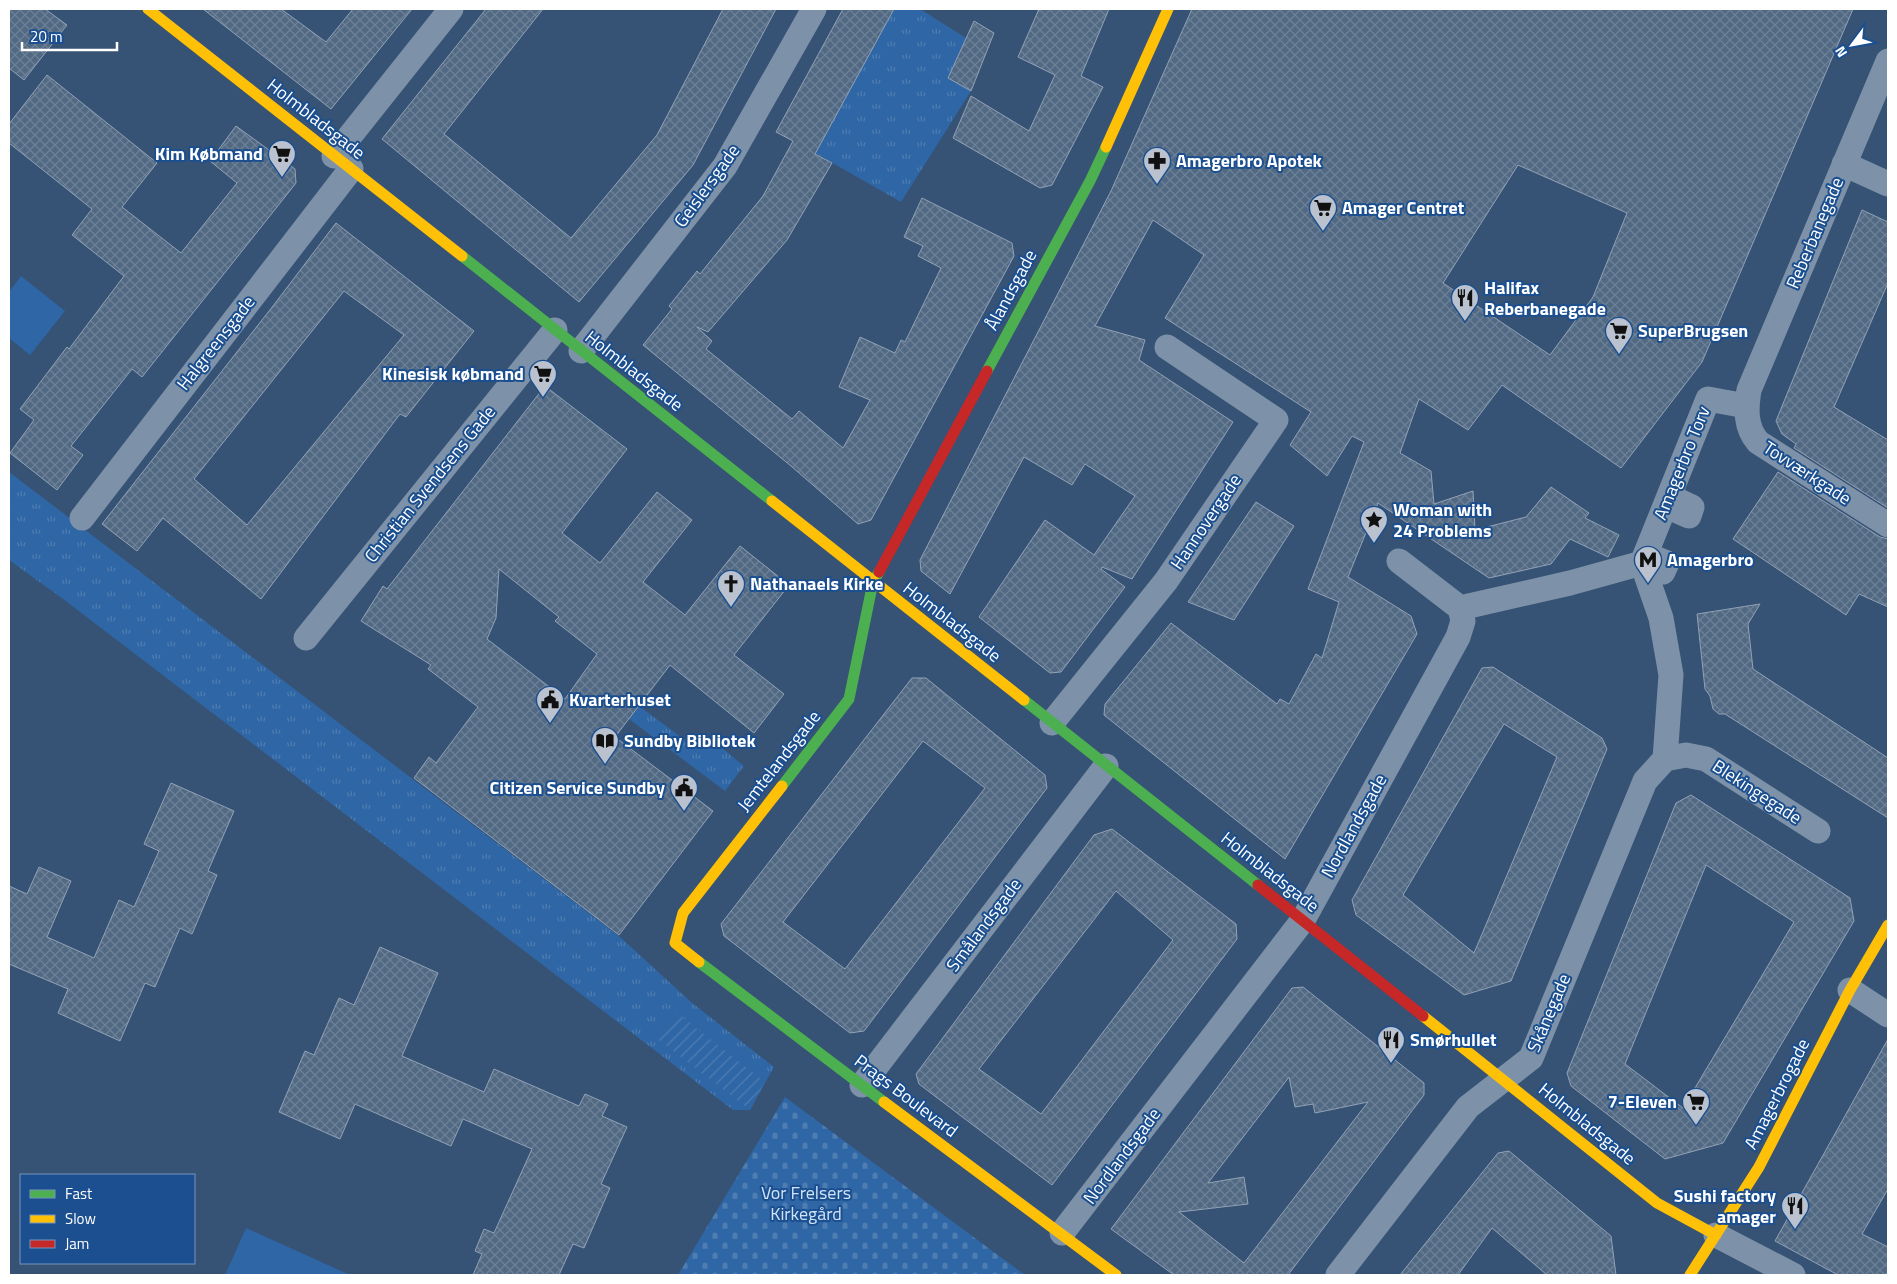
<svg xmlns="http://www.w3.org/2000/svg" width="1897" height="1284" viewBox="0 0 1897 1284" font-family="'Titillium Web',sans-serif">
<defs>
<pattern id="cemetery-stones" width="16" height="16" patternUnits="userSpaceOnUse" patternTransform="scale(1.25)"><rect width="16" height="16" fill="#2f66a5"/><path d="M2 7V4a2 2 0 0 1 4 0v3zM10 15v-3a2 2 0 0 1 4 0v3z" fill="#4e7db2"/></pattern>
<pattern id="park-tufts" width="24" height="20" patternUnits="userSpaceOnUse" patternTransform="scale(1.25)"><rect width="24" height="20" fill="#2f66a5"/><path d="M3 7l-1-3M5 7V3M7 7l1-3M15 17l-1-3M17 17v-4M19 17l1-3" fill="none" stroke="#4e7db2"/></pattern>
<pattern id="garden-furrows" width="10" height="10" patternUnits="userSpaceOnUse" patternTransform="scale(1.25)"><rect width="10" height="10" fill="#2f66a5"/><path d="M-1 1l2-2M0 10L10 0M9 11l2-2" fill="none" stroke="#4e7db2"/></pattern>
<pattern id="building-cross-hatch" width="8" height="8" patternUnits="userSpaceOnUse" patternTransform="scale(1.25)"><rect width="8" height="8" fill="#526984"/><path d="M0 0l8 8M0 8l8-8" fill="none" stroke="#6c8096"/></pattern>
</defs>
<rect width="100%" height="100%" fill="#365274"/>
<!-- grass -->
<path fill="#2f66a5" d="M 21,276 L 65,311 L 30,355 L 9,338 L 9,292 Z
M 246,1228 L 350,1275 L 225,1275 Z"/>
<!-- cemetery -->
<path fill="url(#cemetery-stones)" d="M 785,1097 L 991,1250 L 1025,1275 L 678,1275 Z"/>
<!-- park -->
<path fill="url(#park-tufts)" d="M 894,9 L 920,9 L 966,38 L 948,78 L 971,91 L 901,202 L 815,153 Z
M 9,472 L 619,936 L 691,1002 L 774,1067 L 750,1110 L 733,1110 L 63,599 L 9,560 Z
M 639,706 L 693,746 L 704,733 L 744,766 L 725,791 L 629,719 Z"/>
<!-- garden -->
<path fill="url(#garden-furrows)" d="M 676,1012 L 765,1082 L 750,1110 L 656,1038 Z"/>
<!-- building -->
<path fill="url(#building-cross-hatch)" stroke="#92a2b6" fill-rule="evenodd" d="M 9,9 L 45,9 L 67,25 L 24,80 L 9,68 Z
M 203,9 L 281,9 L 326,42 L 353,9 L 412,9 L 331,109 Z
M 486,9 L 543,9 L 444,134 L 571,238 L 657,135 L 723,9 L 776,9 L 693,165 L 579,302 L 382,139 Z
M 843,9 L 894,9 L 815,154 L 832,163 L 787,240 L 708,332 L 697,327 L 712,341 L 706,349 L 792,419 L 799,411 L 843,448 L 870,400 L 839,387 L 860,337 L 895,353 L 901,340 L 905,342 L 941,268 L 918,256 L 923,246 L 904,237 L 922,198 L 1012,243 L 1014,256 L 871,520 L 858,524 L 791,466 L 643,345 L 672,309 L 669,306 L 697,271 L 700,274 L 763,196 L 793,141 L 776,132 Z
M 1039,9 L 1109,9 L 1081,76 L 1103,87 L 1052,185 L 1040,188 L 953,138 L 971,96 L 1029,131 L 1055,75 L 1018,57 Z
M 1192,9 L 1853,9 L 1702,362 L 1621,468 L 1502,385 L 1468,430 L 1419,399 L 1400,453 L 1431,471 L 1434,504 L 1473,491 L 1475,530 L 1526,517 L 1551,487 L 1589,513 L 1585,518 L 1619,535 L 1608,557 L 1570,539 L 1551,564 L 1489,578 L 1378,503 L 1348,577 L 1411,616 L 1417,634 L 1285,859 L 1104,715 L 1105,704 L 1171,623 L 1277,704 L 1280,699 L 1289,704 L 1316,654 L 1322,658 L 1339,602 L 1308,589 L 1364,442 L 1352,436 L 1327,476 L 1290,445 L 1311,412 L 1165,318 L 1204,255 L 1153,220 L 1095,326 L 1145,340 L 1139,360 L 1233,422 L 1132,579 L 1102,567 L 1101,569 L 1125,587 L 1061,672 L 1050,673 L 979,617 L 1045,520 L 1094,555 L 1135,496 L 1085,464 L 1072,485 L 1024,457 L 950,594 L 921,571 L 920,560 L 1111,191 ZM 1518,165 L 1627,213 L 1593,297 L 1550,355 L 1443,283 Z
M 974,21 L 994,33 L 971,91 L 948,78 Z
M 47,75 L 157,163 L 122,207 L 181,253 L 237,183 L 210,161 L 236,126 L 295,169 L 296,183 L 142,377 L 132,369 L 71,446 L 83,455 L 57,490 L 10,453 L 34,420 L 20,409 L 67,347 L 69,349 L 124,276 L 72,235 L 92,209 L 9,143 L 9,124 Z
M 1862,210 L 1888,222 L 1888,283 L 1834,407 L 1888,440 L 1888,508 L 1794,448 L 1796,444 L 1782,434 L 1776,421 Z
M 336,223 L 474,331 L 406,417 L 400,414 L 261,599 L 163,518 L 137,551 L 102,524 L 273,306 ZM 344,291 L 404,335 L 247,525 L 194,479 Z
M 545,386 L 627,449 L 562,533 L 600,563 L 657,492 L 692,520 L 643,582 L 685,615 L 740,546 L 789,585 L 734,655 L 784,694 L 754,733 L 670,665 L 615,737 L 713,811 L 619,935 L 414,778 L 429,757 L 436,763 L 478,707 L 428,669 L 431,665 L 361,621 L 383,586 L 387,589 ZM 499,569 L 559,617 L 555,621 L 597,654 L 565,699 L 487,639 L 496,618 Z
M 1778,472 L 1880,537 L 1888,539 L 1888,607 L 1859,594 L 1846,615 L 1733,539 Z
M 1256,502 L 1294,526 L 1234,620 L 1188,602 Z
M 1760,604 L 1748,624 L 1753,669 L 1888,758 L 1888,818 L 1725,714 L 1719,714 L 1713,709 L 1710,696 L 1705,689 L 1697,614 Z
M 1493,667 L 1602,738 L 1607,749 L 1511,981 L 1464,995 L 1356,915 L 1352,900 L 1482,668 ZM 1504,724 L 1557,757 L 1474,953 L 1403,895 Z
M 912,678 L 926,678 L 1045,775 L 1047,788 L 864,1031 L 850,1033 L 724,936 L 721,924 ZM 923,741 L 985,788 L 845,969 L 783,922 Z
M 171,783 L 234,811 L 208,871 L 217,875 L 192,934 L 180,928 L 155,987 L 145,983 L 120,1041 L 58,1013 L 68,989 L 9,964 L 9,886 L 27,894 L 39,867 L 71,881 L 47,937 L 94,958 L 119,900 L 134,907 L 159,851 L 144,844 Z
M 1691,795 L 1850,898 L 1854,921 L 1723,1143 L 1665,1159 L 1571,1086 L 1567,1073 L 1676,803 ZM 1706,865 L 1794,922 L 1683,1108 L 1625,1064 Z
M 1112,829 L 1236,924 L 1237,939 L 1052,1185 L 919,1084 L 916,1074 L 1094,835 ZM 1116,891 L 1173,940 L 1041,1114 L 979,1069 Z
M 380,947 L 438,973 L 402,1056 L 484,1092 L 494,1069 L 579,1106 L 585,1094 L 608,1104 L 602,1116 L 627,1127 L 601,1184 L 610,1188 L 584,1248 L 573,1244 L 559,1275 L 473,1275 L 482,1254 L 475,1251 L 484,1229 L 494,1233 L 532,1149 L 463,1119 L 451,1146 L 355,1104 L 340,1139 L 279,1112 L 305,1051 L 314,1055 L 339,998 L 354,1005 Z
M 1303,987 L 1424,1083 L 1424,1095 L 1288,1275 L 1174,1275 L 1111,1229 L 1292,988 ZM 1289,1077 L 1295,1107 L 1313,1104 L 1315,1113 L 1368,1102 L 1244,1263 L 1179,1212 L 1248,1204 L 1244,1177 L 1208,1183 Z
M 1888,1039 L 1888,1189 L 1862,1234 L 1888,1247 L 1888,1275 L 1838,1275 L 1775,1241 Z
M 1509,1151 L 1611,1236 L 1616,1275 L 1547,1275 L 1492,1228 L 1458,1275 L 1400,1275 L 1498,1153 Z"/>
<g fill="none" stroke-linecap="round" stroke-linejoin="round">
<!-- street -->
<path stroke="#7d92a8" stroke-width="25" d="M 1888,61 L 1749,390 C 1746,409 1745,427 1758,442 L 1888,525
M 334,156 L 451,9
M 1844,164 L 1888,184
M 581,351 L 725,166 L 814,9
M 1675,499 L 1692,507 L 1689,516 L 1671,508 Z
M 82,518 L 351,169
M 1650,556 L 1667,563 L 1663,572 L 1646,564 Z
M 1460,608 L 1570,583 L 1642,563
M 306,638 L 555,330
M 1052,723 L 1166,581 L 1276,420 L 1167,347
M 1665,759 L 1671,675 L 1661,618 L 1642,563 L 1708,399 L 1746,406
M 1665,759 L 1686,755 L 1706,759 L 1818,831
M 1850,990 L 1888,1015
M 862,1085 L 1106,766
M 1062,1233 L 1303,920 L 1458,637 L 1463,621 L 1460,608 L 1399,561
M 1716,1235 L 1793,1275
M 1338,1275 L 1468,1107 L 1531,1058 L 1645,781 L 1665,759"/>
<!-- fast -->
<path stroke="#4caf50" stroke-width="11" d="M 462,256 L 772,501
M 987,371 L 1090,181 L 1106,147
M 1024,700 L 1258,885
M 782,786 L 849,699 L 873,582 L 879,572
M 699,962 L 884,1102"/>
<!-- slow -->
<path stroke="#ffc107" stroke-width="11" d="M 148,9 L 462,256
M 1106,147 L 1168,9
M 772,501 L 1024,700
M 699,962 L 675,943 L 683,913 L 782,786
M 1423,1016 L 1657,1203 L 1716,1235
M 884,1102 L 1116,1275
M 1690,1275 L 1759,1167 L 1850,990 L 1888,925"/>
<!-- jam -->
<path stroke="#c62828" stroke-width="11" d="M 879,572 L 987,371
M 1258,885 L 1423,1016"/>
</g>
<!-- icons -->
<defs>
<symbol id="supermarket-pin" viewBox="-11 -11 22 30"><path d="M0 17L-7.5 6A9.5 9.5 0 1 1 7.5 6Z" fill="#b9c2ce" stroke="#1b4f8f"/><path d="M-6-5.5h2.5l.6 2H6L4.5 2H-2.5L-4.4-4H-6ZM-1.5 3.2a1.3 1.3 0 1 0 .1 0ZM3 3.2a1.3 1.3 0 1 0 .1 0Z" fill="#111"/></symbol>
<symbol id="pharmacy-pin" viewBox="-11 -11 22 30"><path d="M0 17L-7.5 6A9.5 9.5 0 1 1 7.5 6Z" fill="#b9c2ce" stroke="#1b4f8f"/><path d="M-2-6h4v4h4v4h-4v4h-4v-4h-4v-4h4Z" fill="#111"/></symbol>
<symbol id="restaurant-pin" viewBox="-11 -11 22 30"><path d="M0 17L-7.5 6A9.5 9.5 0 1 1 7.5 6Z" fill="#b9c2ce" stroke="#1b4f8f"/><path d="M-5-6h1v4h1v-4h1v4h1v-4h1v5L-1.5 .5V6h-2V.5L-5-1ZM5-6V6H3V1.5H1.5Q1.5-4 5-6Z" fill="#111"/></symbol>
<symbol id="sight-pin" viewBox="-11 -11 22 30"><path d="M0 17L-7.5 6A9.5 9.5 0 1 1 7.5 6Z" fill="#b9c2ce" stroke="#1b4f8f"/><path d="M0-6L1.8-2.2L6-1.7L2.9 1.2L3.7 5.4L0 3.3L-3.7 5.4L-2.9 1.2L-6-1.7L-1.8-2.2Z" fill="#111"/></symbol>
<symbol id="metro-pin" viewBox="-11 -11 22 30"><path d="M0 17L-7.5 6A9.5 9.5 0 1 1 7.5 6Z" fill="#b9c2ce" stroke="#1b4f8f"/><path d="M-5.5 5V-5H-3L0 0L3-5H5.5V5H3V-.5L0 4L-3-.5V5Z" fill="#111"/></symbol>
<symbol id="church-pin" viewBox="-11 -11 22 30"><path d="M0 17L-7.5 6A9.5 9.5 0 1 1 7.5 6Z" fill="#b9c2ce" stroke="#1b4f8f"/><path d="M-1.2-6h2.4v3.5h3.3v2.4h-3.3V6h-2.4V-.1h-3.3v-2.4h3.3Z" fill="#111"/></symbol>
<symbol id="civic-pin" viewBox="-11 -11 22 30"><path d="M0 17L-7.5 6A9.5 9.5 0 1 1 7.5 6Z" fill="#b9c2ce" stroke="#1b4f8f"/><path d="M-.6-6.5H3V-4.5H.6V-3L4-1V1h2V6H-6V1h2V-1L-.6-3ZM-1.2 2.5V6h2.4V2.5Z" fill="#111"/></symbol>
<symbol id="library-pin" viewBox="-11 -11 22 30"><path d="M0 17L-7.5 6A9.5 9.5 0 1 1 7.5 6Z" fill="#b9c2ce" stroke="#1b4f8f"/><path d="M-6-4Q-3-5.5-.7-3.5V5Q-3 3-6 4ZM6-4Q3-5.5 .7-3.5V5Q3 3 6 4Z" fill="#111"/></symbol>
</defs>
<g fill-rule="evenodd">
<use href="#supermarket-pin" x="266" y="138" width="32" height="43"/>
<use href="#pharmacy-pin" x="1141" y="145" width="32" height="43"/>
<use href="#supermarket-pin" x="1307" y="192" width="32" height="43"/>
<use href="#restaurant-pin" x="1449" y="282" width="32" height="43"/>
<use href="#supermarket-pin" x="1603" y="315" width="32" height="43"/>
<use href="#supermarket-pin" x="527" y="358" width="32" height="43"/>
<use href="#sight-pin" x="1358" y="504" width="32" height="43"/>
<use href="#metro-pin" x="1632" y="544" width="32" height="43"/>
<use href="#church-pin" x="715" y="568" width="32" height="43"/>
<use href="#civic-pin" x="534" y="684" width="32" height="43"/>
<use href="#library-pin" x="589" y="725" width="32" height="43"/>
<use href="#civic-pin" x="668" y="772" width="32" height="43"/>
<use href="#restaurant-pin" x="1375" y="1024" width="32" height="43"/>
<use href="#supermarket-pin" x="1680" y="1086" width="32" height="43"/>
<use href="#restaurant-pin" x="1779" y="1190" width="32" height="43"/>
</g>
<g text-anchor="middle" stroke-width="4" stroke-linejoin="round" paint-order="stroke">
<!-- street labels -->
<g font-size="18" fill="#fff" stroke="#1b4f8f">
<text transform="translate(316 119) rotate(38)" y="6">Holmbladsgade</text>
<text transform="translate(707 186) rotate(-54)" y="6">Geislersgade</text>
<text transform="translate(1815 233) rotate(-67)" y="6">Reberbanegade</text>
<text transform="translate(1011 290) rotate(-62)" y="6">Ålandsgade</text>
<text transform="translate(216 343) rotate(-52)" y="6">Halgreensgade</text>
<text transform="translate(634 371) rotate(38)" y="6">Holmbladsgade</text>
<text transform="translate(1682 463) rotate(-68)" y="6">Amagerbro Torv</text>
<text transform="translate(1807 473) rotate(33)" y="6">Tovværkgade</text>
<text transform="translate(430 484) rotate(-51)" y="6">Christian Svendsens Gade</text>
<text transform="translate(1206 522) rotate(-56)" y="6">Hannovergade</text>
<text transform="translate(952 622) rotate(38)" y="6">Holmbladsgade</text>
<text transform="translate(779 761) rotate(-52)" y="6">Jemtelandsgade</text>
<text transform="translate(1757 792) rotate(33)" y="6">Blekingegade</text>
<text transform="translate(1354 826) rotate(-61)" y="6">Nordlandsgade</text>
<text transform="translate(1270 872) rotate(38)" y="6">Holmbladsgade</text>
<text transform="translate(984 925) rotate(-53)" y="6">Smålandsgade</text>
<text transform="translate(1549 1013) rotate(-67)" y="6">Skånegade</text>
<text transform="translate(1777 1094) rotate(-63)" y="6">Amagerbrogade</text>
<text transform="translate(906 1096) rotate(37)" y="6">Prags Boulevard</text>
<text transform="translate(1587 1124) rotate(39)" y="6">Holmbladsgade</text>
<text transform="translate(1122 1156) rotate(-53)" y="6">Nordlandsgade</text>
</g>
<!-- poi labels -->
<g font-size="18" font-weight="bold" fill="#fff" stroke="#1b4f8f" text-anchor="start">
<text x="263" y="160" text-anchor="end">Kim Købmand</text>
<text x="1176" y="167">Amagerbro Apotek</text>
<text x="1342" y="214">Amager Centret</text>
<text x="1484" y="294">Halifax<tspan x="1484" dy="21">Reberbanegade</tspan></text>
<text x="1638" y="337">SuperBrugsen</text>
<text x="524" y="380" text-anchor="end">Kinesisk købmand</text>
<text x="1393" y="516">Woman with<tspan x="1393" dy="21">24 Problems</tspan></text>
<text x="1667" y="566">Amagerbro</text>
<text x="750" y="590">Nathanaels Kirke</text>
<text x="569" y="706">Kvarterhuset</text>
<text x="624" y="747">Sundby Bibliotek</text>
<text x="665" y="794" text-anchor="end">Citizen Service Sundby</text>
<text x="1410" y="1046">Smørhullet</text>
<text x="1677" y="1108" text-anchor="end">7-Eleven</text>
<text x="1776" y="1202" text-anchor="end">Sushi factory<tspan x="1776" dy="21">amager</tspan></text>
</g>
<!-- park labels -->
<g font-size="18" fill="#cfe3fa" stroke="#1b4f8f">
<text x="806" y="1199">Vor Frelsers<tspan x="806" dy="21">Kirkegård</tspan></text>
</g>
</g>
<!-- border -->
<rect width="1897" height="1284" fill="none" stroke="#ffffff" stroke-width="20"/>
<!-- legend -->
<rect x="20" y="1174" width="175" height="90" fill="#1b4f8f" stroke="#7695bc"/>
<rect x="30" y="1190" width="25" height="8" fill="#4caf50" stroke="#7695bc"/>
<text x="65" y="1199" font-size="15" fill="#ffffff">Fast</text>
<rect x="30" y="1215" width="25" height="8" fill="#ffc107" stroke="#7695bc"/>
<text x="65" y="1224" font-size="15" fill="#ffffff">Slow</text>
<rect x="30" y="1240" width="25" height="8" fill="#c62828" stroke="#7695bc"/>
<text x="65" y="1249" font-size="15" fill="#ffffff">Jam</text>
<!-- north arrow -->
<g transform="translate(1852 45) rotate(238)" stroke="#1b4f8f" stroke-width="4" paint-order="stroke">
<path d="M0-4L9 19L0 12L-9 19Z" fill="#ffffff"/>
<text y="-8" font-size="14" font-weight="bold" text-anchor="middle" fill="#ffffff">N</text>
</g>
<!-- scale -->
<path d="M22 42v8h95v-8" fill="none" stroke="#ffffff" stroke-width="2.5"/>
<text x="30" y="42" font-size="15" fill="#ffffff" stroke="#1b4f8f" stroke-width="4" paint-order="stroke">20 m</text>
</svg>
